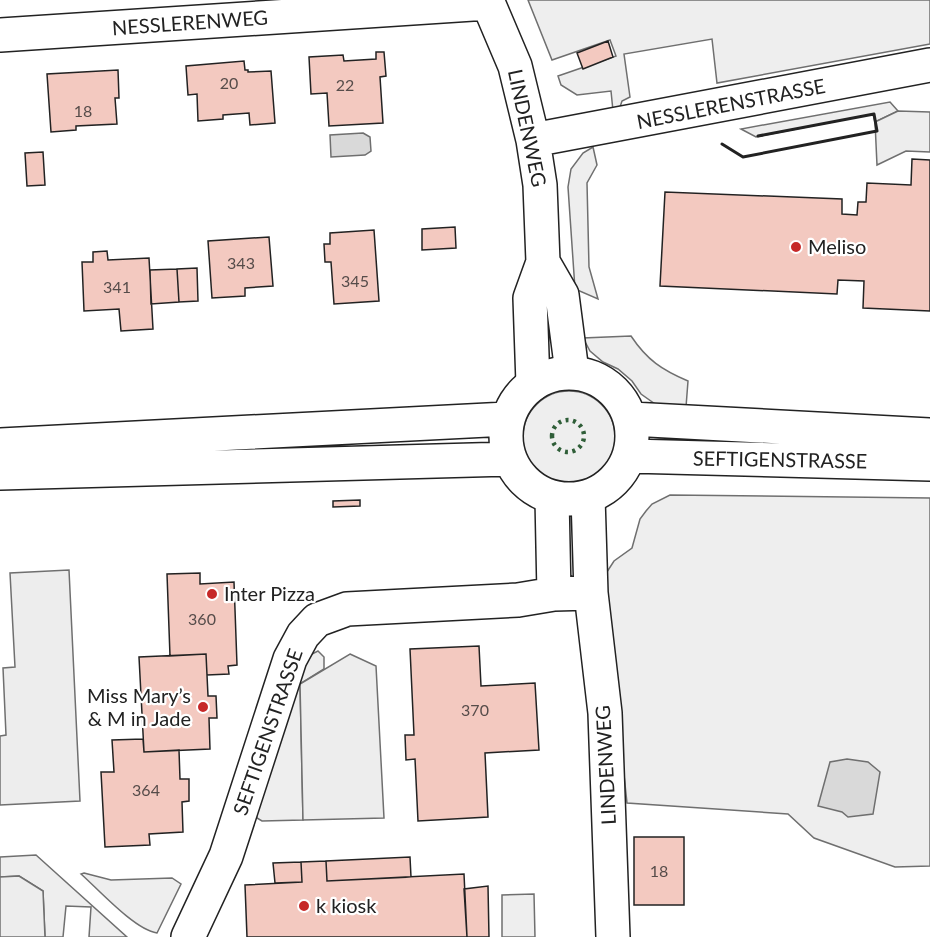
<svg xmlns="http://www.w3.org/2000/svg" width="930" height="937" viewBox="0 0 930 937" font-family="Lato,sans-serif">
<rect width="100%" height="100%" fill="#fff"/>
<!-- green -->
<path fill="#eee" stroke="#6f6f6f" stroke-width="1.5" d="M 528,0 L 930,0 L 930,44 L 717,83 L 712,39 L 624,54 L 630,97 L 622,101 L 619,110 L 613,111 L 611,91 L 577,95 L 561,85 L 558,76 L 616,56 L 610,40 L 552,60 Z
M 890,102 L 898,111 L 875,122 L 873,114 L 756,137 L 741,129 Z
M 593,147 L 597,165 L 587,183 L 589,267 L 598,299 L 575,289 L 568,187 L 571,169 L 583,153 Z
M 631,336 C 647,360 662,370 688,381 L 686,407 L 658,406 L 641,394 L 632,381 L 618,369 L 603,362 L 590,351 L 583,338 Z
M523 437a46 46 0 1 1 92 0a46 46 0 1 1-92 0Z
M 670,495 L 930,498 L 930,866 L 895,867 L 814,838 L 788,814 L 627,803 L 603,578 L 614,561 L 632,548 L 640,519 L 646,511 L 652,504 Z
M 318,651 L 324,657 L 324,669 L 300,684 L 303,820 L 262,821 L 257,818 L 255,810 L 306,661 L 312,654 Z
M 36,855 L 127,937 L 89,937 L 91,907 L 66,906 L 63,937 L 45,937 L 43,891 L 19,876 L 0,877 L 0,857 Z
M 84,873 L 111,880 L 172,878 L 181,884 L 157,933 C 135,930 99,890 81,874 Z
M 534,894 L 535,937 L 502,937 L 502,895 Z"/>
<!-- parking -->
<path fill="#ededed" stroke="#6f6f6f" stroke-width="1.5" d="M 898,111 L 930,112 L 930,152 L 906,151 L 877,165 L 875,122 Z
M 69,570 L 80,801 L 0,805 L 0,736 L 6,735 L 3,668 L 15,667 L 10,573 Z
M 350,654 L 376,666 L 384,818 L 303,820 L 300,684 Z
M 19,876 L 43,891 L 45,937 L 0,937 L 0,877 Z"/>
<!-- water -->
<path fill="#d9d9d9" stroke="#6f6f6f" stroke-width="1.5" d="M 363,133 L 370,137 L 371,151 L 365,155 L 331,157 L 330,135 Z
M 847,759 L 868,762 L 880,772 L 873,814 L 848,817 L 842,812 L 818,806 L 830,762 Z"/>
<!-- building -->
<path fill="#f3c9c0" stroke="#222" stroke-width="1.5" d="M 608,41 L 613,57 L 583,69 L 577,53 Z
M 376,52 L 384,52 L 386,76 L 380,77 L 383,123 L 329,126 L 327,93 L 311,94 L 309,57 L 343,55 L 344,61 L 376,59 Z
M 244,61 L 245,70 L 248,70 L 248,72 L 271,71 L 275,123 L 250,125 L 249,113 L 223,115 L 223,119 L 198,121 L 197,94 L 188,95 L 186,66 Z
M 118,70 L 119,98 L 115,98 L 117,124 L 76,126 L 76,130 L 51,132 L 47,74 Z
M 43,152 L 45,185 L 27,186 L 25,153 Z
M 912,159 L 930,160 L 930,311 L 863,308 L 864,281 L 838,280 L 837,294 L 660,286 L 665,192 L 842,199 L 842,214 L 857,215 L 858,202 L 866,202 L 867,183 L 911,185 Z
M 455,227 L 456,248 L 422,250 L 422,229 Z
M 374,230 L 379,301 L 334,304 L 331,262 L 325,262 L 324,244 L 330,244 L 330,233 Z
M 269,237 L 273,286 L 245,288 L 245,296 L 212,298 L 208,241 Z
M 107,251 L 108,260 L 149,258 L 153,329 L 121,331 L 119,309 L 84,311 L 82,262 L 93,262 L 93,252 Z
M 197,268 L 198,301 L 179,302 L 177,269 Z
M 177,269 L 179,302 L 151,304 L 150,270 Z
M 360,500 L 360,506 L 333,507 L 333,501 Z
M 200,573 L 200,584 L 234,582 L 237,665 L 228,666 L 229,674 L 207,675 L 206,654 L 170,656 L 167,574 Z
M 479,646 L 481,686 L 535,683 L 539,750 L 485,753 L 488,817 L 418,821 L 415,759 L 406,760 L 405,735 L 414,735 L 410,649 Z
M 206,654 L 208,696 L 216,696 L 217,718 L 209,718 L 210,749 L 144,752 L 139,657 Z
M 143,739 L 144,752 L 179,750 L 180,779 L 189,779 L 189,801 L 182,802 L 183,832 L 149,834 L 150,845 L 105,847 L 101,772 L 114,772 L 112,740 Z
M 634,837 L 684,837 L 684,905 L 634,905 Z
M 410,857 L 411,877 L 327,881 L 326,861 Z
M 326,861 L 327,881 L 464,874 L 467,937 L 247,937 L 245,885 L 302,882 L 301,862 Z
M 301,862 L 302,882 L 275,883 L 273,863 Z
M 488,886 L 489,937 L 467,937 L 464,889 Z"/>
<g fill="none" stroke-linecap="round" stroke-linejoin="round">
<defs>
<path id="minor" d="M 487,0 L 515,66 L 533,140 L 540,185 L 543,262 L 530,298 L 533,384
M 0,35 L 488,3
M 533,140 L 930,65
M 543,262 L 562,295 L 572,372
M 588,497 L 591,593 L 605,713 L 613,937
M 552,498 L 554,594
M 188,937 L 226,856 L 290,659 L 303,635 L 317,620 L 347,609 L 518,600 L 554,594 L 591,593"/>
<path id="major" d="M506 436a63 63 0 1 1 126 0a63 63 0 1 1-126 0Z
M 631,419 L 930,435
M 0,445 L 507,419
M 630,456 L 930,464
M 0,473 L 509,459"/>
</defs>
<!-- minor casing -->
<use href="#minor" stroke="#222" stroke-width="36"/>
<!-- major casing -->
<use href="#major" stroke="#222" stroke-width="36"/>
<!-- minor -->
<use href="#minor" stroke="#fff" stroke-width="33"/>
<!-- major -->
<use href="#major" stroke="#fff" stroke-width="33"/>
<!-- hedge -->
<path stroke="#2f5e38" stroke-width="4.5" stroke-dasharray="3 4.5" stroke-linecap="butt" d="M552 436a16 16 0 1 1 32 0a16 16 0 1 1-32 0Z"/>
<!-- wall -->
<path stroke="#222" stroke-width="3" d="M 722,144 L 743,157 L 877,131 L 874,114 L 758,136"/>
</g>
<!-- markers -->
<g fill="#c62828" stroke="#fff" stroke-width="2">
<circle cx="796" cy="247" r="6"/>
<circle cx="212" cy="594" r="6"/>
<circle cx="203" cy="707" r="6"/>
<circle cx="304" cy="906" r="6"/>
</g>
<g text-anchor="middle" stroke-width="4.5" stroke-linejoin="round" paint-order="stroke">
<!-- number labels -->
<g font-size="16" fill="#564c4a">
<text x="229" y="89">20</text>
<text x="345" y="91">22</text>
<text x="83" y="117">18</text>
<text x="241" y="269">343</text>
<text x="355" y="287">345</text>
<text x="117" y="293">341</text>
<text x="202" y="625">360</text>
<text x="475" y="716">370</text>
<text x="146" y="796">364</text>
<text x="659" y="877">18</text>
</g>
<!-- street labels -->
<g font-size="20" fill="#222" stroke="#fff">
<text transform="translate(190 23) rotate(-4)" y="7">NESSLERENWEG</text>
<text transform="translate(731 104) rotate(-11)" y="7">NESSLERENSTRASSE</text>
<text transform="translate(527 128) rotate(78)" y="7">LINDENWEG</text>
<text transform="translate(780 460) rotate(1)" y="7">SEFTIGENSTRASSE</text>
<text transform="translate(268 732) rotate(-71)" y="7">SEFTIGENSTRASSE</text>
<text transform="translate(606 765) rotate(-93)" y="7">LINDENWEG</text>
</g>
<!-- poi labels -->
<g font-size="20" fill="#222" stroke="#fff" text-anchor="start">
<text x="808" y="254">Meliso</text>
<text x="224" y="601">Inter Pizza</text>
<text x="191" y="703" text-anchor="end">Miss Mary’s<tspan x="191" dy="23">&amp; M in Jade</tspan></text>
<text x="316" y="913">k kiosk</text>
</g>
</g>
</svg>
